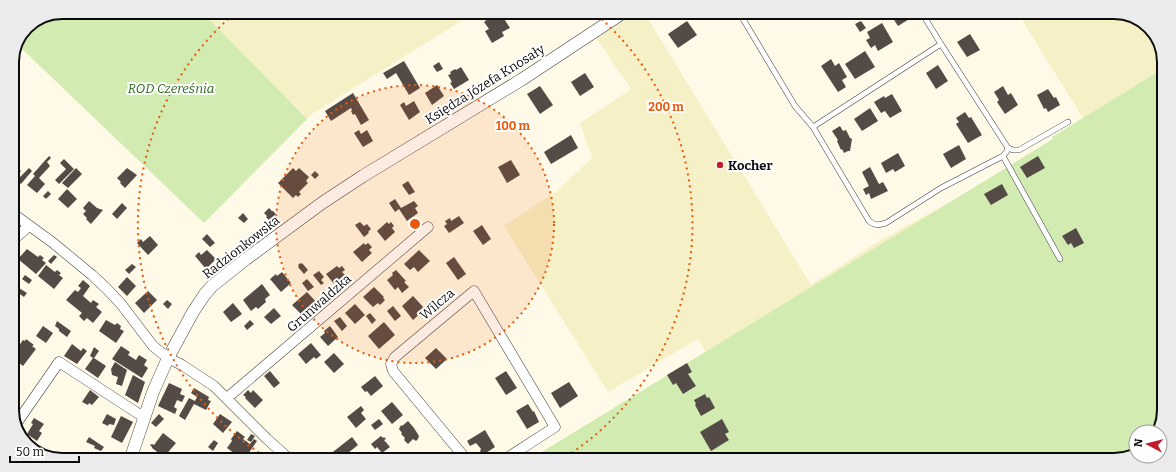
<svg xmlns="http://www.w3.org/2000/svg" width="1176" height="472" viewBox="0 0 1176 472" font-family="Bitter,serif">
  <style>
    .farmland { fill: #f6f0c7 }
    .green { fill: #d1ebb1 }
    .building { fill: #544b47 }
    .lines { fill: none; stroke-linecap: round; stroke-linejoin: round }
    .service-casing { stroke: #3e3e3e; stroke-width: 6 }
    .minor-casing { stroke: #3e3e3e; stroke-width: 11 }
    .tertiary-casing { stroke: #3e3e3e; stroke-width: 13 }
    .service { stroke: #fff; stroke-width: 5 }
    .minor { stroke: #fff; stroke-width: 10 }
    .tertiary { stroke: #fff; stroke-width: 12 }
    .ring { fill: none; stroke: #e8590c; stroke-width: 2; stroke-dasharray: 2 4 }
    .poi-dot { fill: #c11d2a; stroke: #fff; stroke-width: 1.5 }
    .labels { text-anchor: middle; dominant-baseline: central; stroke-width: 4; stroke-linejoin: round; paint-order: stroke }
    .street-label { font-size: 13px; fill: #0b0b0b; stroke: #fff }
    .park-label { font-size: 13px; font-style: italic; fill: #2b6419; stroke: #fff }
    .poi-label { font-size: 13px; font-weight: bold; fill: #0b0b0b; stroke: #fff; text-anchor: start }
    .rim { fill: none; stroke: #0b0b0b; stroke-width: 2 }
    .centre { fill: #e8590c; stroke: #fff; stroke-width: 2 }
    .ring-label { font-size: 12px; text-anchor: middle; font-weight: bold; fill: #e8590c; stroke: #fff; stroke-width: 4; stroke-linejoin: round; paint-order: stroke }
  </style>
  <rect width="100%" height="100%" fill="#fffae8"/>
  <!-- farmland -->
  <g class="farmland">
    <polygon points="202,12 474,13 312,114 307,119"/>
    <polygon points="633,14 645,14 811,285 879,241 959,197 1160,429 1158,432 1136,432 1136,453 1114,460 756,435 698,339 608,392 504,226 557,191 592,158 580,123 631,89 596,38"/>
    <polygon points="1019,15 1133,16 1154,32 1164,59 1164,68 1083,118"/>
  </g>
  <!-- green -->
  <g class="green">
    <polygon points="62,12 202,12 307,119 204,223 18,45 27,27"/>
    <polygon points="1164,68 1160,429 1158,432 1136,432 1136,453 1114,460 532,458 1053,139 1052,137"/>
  </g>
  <!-- building -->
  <g class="building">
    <polygon points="494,14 501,14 510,28 502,32 504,36 492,43 485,31 489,29 484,22 488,19 487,18"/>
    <polygon points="891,15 909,15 911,18 898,26"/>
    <polygon points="687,21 697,35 678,48 668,34"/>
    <polygon points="861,21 866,28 860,32 855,24"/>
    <polygon points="882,23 893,42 878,51 875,45 871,48 866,40 870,38 867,32"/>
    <polygon points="970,34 980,50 967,57 957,42"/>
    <polygon points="865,51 875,67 855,79 845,64"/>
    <polygon points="831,59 835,66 839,63 847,77 842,80 846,87 838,92 821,66"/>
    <polygon points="404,61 420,88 409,95 396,73 387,79 383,73"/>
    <polygon points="439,62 443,69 437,72 433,66"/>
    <polygon points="938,65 948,81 936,89 926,73"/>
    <polygon points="461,67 469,80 454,89 450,83 452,82 448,75 451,74 450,72 455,69 456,70"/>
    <polygon points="585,73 594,87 580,96 571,82"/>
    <polygon points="437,85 444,96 432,105 425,93"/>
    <polygon points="540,86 553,105 540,114 527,94"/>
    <polygon points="1003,86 1008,95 1011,93 1018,105 1005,114 997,102 999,100 994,92"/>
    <polygon points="1048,89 1054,98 1056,97 1060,105 1048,112 1046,108 1044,109 1037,95"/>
    <polygon points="353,93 369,120 361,125 355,114 353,115 351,111 352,110 351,108 331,121 325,111"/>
    <polygon points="892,94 902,111 890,118 885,111 881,113 874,102 884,96 885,98"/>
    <polygon points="414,101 420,112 409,120 400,105 404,102 406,106"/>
    <polygon points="870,108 878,121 862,131 854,119"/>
    <polygon points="965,112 969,118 971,117 982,135 968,143 956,124 959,122 956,118"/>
    <polygon points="840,126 843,131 846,130 850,138 852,139 850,151 848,151 844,153 842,149 841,150 837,141 838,140 832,131"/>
    <polygon points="359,130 361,134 367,130 373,141 363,147 354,133"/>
    <polygon points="571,135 578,148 551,164 544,152"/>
    <polygon points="959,145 966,159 951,168 943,154"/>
    <polygon points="898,153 905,166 895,172 893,169 886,173 881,163"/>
    <polygon points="49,156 51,158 47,162 50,166 39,178 45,184 37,193 27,185 35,176 33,174"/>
    <polygon points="1038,156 1045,168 1027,178 1020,167"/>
    <polygon points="64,159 74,169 59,184 55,180 66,169 60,163"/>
    <polygon points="14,160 17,163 15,165 21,171 12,180 12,162"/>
    <polygon points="511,160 520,175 507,183 498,167"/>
    <polygon points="870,167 879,184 883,182 888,191 871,199 869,193 866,195 863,189 869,186 862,172"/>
    <polygon points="29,168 32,171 21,184 17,180"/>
    <polygon points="76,168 82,174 68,188 62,183"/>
    <polygon points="127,168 137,175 125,188 120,183 121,182 117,178"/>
    <polygon points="293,168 296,171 299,168 309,177 306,181 308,183 299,192 301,194 298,197 296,195 293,198 278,183"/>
    <polygon points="315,171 319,175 315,179 311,175"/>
    <polygon points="408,181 415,192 409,195 402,185"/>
    <polygon points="1002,184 1008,195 991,205 984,194"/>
    <polygon points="67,189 77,199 68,208 58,199"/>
    <polygon points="48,191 51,194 46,199 43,196"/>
    <polygon points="395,199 401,208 414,201 418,206 415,208 418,213 407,221 399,209 395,212 389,203"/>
    <polygon points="89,201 97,208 103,210 91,224 86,219 87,218 83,214 86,211 83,208"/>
    <polygon points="122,203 127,208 117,219 112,214"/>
    <polygon points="269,208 272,211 273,211 276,214 269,220 266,217 267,216 264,213"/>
    <polygon points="243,213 248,219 244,223 238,218"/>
    <polygon points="459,216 464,223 449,233 444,226 447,224 445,221 450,218 451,221"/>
    <polygon points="360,222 364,226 367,224 371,229 368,232 369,233 364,237 355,225"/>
    <polygon points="387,222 389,224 391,222 394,226 392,228 395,232 385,241 377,231"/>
    <polygon points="482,225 491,239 483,245 473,231"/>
    <polygon points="1076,228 1084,243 1074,248 1071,243 1068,245 1062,236"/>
    <polygon points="207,234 215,243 210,247 202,239"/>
    <polygon points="150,236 158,245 148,255 137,243 141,239 143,242"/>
    <polygon points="364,243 365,245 368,243 372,247 369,250 372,253 362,262 353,252"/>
    <polygon points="27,249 38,257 40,255 44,258 42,260 46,263 36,274 18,259"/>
    <polygon points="207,250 216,259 206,269 195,256 199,252 201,255"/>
    <polygon points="419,250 430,261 418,272 414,267 410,270 404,264"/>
    <polygon points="54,255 57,257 51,264 48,261"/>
    <polygon points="454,257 466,274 458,280 446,263"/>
    <polygon points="300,263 301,264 302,263 308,270 304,274 298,267 299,266 298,265"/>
    <polygon points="132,264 136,267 129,274 125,270"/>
    <polygon points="46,265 55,272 57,270 61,273 59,275 63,278 54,289 38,276"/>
    <polygon points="337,266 339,268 342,266 345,270 342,272 346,276 335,285 326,274"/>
    <polygon points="396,270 406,281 404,282 409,287 402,293 398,287 395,290 387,280 393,275 392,273"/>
    <polygon points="319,271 324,277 321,280 324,283 321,285 313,275"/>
    <polygon points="282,272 291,283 281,292 270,279 276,274 277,276"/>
    <polygon points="25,275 32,280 29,284 22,279"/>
    <polygon points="127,277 136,286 127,296 118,287"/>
    <polygon points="307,279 314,287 308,291 302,283"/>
    <polygon points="83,280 90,286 83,296 91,303 93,300 99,304 96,307 102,312 93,323 87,318 84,321 79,316 82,313 66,300 75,290 78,292 81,288 78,286"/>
    <polygon points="262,284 270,295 265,299 266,302 258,309 256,307 251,311 243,300"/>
    <polygon points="374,287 384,297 383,298 385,300 380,305 378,303 373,307 363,297"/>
    <polygon points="19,288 27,293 24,297 17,292"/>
    <polygon points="148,291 157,300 144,313 135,303"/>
    <polygon points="307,292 318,304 312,309 310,306 301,314 292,305"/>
    <polygon points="413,296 425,309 413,320 402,306"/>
    <polygon points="167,300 172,304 168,309 163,304"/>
    <polygon points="233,303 242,314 231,322 223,312"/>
    <polygon points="355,304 365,315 355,324 345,313"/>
    <polygon points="393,306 401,316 395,321 387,311"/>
    <polygon points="274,308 281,316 271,324 264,317"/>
    <polygon points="370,313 376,320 372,324 366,316"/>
    <polygon points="340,317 347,326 342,331 334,321"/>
    <polygon points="106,320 115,325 117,323 121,326 120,329 124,331 116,343 99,331"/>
    <polygon points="250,320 254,324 247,330 244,326"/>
    <polygon points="57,321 71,331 67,337 59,331 59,329 55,326"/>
    <polygon points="384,322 395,335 379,349 368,336"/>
    <polygon points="43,326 53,333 46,343 36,336"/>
    <polygon points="330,326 338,337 328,346 320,337 325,333 324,331"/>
    <polygon points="26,339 34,345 32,346 36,349 23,366 13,358 18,351 16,350 23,340 25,341"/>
    <polygon points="311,343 321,355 316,359 314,357 306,364 298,354"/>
    <polygon points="72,344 81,351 83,348 87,351 77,364 64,356"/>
    <polygon points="121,346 130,352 128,355 136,360 139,355 147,360 144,365 148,368 142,378 112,359"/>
    <polygon points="94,347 99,351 94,358 106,366 98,378 85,369 93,358 90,356"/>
    <polygon points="436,348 447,359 436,369 425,358"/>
    <polygon points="334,353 344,364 334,373 324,362"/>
    <polygon points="115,362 127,370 122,386 116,384 118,377 112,375 111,369"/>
    <polygon points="687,363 692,372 688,374 696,386 683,394 676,383 673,385 667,375"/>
    <polygon points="270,371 280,383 274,388 264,376"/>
    <polygon points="506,371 517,388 506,395 495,378"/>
    <polygon points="133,375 145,382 138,403 125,395"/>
    <polygon points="375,376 383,386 371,396 367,391 365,392 361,387"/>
    <polygon points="569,382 578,396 560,408 551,393"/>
    <polygon points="169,383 182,389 180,394 185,396 182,402 177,400 174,407 177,409 175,414 158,406"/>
    <polygon points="194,388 209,397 208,400 211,401 206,410 194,404 185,420 179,416 189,398 195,401 197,397 191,393"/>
    <polygon points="90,390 99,397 92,405 89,403 88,405 82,402"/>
    <polygon points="248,390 251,393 253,390 263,400 255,408 245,398 246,397 243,395"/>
    <polygon points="705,394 707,398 709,397 715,408 701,416 695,405 696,404 694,400"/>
    <polygon points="392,402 403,415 392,424 381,411"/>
    <polygon points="528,404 533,412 534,411 539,422 527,429 516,411"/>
    <polygon points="361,406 364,410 361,413 366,419 356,428 347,417"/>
    <polygon points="107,414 116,419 114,425 109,424 108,426 102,423"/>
    <polygon points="159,414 164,419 156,427 151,423"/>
    <polygon points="220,414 232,422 223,433 213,424"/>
    <polygon points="121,416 133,422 122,443 111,437"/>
    <polygon points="34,418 44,424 39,431 42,433 37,441 27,434 33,424 31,423"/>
    <polygon points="379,419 383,424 375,430 371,425"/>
    <polygon points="722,419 729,432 725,434 729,440 711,451 700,432"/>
    <polygon points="408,421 414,428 419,436 418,439 416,441 413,439 408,444 404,440 405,438 401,434 402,433 399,429 401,425 402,426"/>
    <polygon points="485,430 495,447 483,455 480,451 481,449 476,443 470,446 467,441"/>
    <polygon points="237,431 245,437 243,439 250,444 254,439 257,441 246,457 233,457 235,454 227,448 232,441 231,439"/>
    <polygon points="163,433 176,443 164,457 152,448 152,447 150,445 152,444 154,445"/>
    <polygon points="251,434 255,436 251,442 247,440"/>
    <polygon points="381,436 383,438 384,437 386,439 384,440 390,447 382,453 377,447 375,449 371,444"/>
    <polygon points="89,437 104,447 101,451 94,448 95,446 86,442"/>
    <polygon points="352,437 358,445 343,457 331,457 329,455"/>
    <polygon points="214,440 218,443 213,451 208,447"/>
    <polygon points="256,452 261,455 262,453 266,455 265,457 253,457"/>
  </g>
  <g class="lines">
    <!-- service casing -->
    <g class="service-casing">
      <g id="service">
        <polyline points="740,14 795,106 813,127"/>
        <polyline points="923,15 941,44 1008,148"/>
        <path d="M 941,44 L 813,127 L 869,221 C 875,226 879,225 886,223 L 941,188 L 1003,156 L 1007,151 L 1008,148 L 1013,150 L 1019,150 L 1068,122"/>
        <polyline points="1003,156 1060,259"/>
      </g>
    </g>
    <!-- minor casing -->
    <g class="minor-casing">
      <g id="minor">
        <polyline points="12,213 52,242 92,275 107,289 121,304 153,346 168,358 182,365 214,386 267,439 287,457"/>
        <polyline points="12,241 29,226"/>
        <polyline points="227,398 428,227"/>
        <polyline points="16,424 59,362 145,418"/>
        <polyline points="465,458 393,371 391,364 395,357 474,291 555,427 507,458"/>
      </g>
    </g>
    <!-- tertiary casing -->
    <g class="tertiary-casing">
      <polyline id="tertiary" points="131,457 153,392 168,358 193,312 205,294 212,286 246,259 322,203 363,176 521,80 621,14"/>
    </g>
    <!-- service -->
    <use href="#service" class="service"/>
    <!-- minor -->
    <use href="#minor" class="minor"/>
    <!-- tertiary -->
    <use href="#tertiary" class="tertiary"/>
  </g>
  <!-- distance rings -->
  <circle cx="415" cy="224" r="139" fill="#e8590c" fill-opacity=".12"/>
  <g class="ring">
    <circle cx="415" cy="224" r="139"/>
    <path d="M264 456A277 277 0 0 1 235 13M597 15A277 277 0 0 1 564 458"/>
  </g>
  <!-- markers -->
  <circle class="poi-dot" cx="720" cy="165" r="4"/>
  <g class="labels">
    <!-- street labels -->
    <g class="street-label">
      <text transform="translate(485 84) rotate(-32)">Księdza Józefa Knosały</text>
      <text transform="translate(241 247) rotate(-38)">Radzionkowska</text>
      <text transform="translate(319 303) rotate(-41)">Grunwaldzka</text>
      <text transform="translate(437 304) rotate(-40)">Wilcza</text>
    </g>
    <!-- park labels -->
    <g class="park-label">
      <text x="171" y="88">ROD Czereśnia</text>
    </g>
    <!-- poi labels -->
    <g class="poi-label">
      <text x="728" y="165">Kocher</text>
    </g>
  </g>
  <!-- crop -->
  <path d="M0 0H1176V472H0ZM62 19H1114A43 43 0 0 1 1157 62V410A43 43 0 0 1 1114 453H62A43 43 0 0 1 19 410V62A43 43 0 0 1 62 19Z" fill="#ebebeb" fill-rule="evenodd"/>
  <path class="rim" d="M62 19H1114A43 43 0 0 1 1157 62V410A43 43 0 0 1 1114 453H62A43 43 0 0 1 19 410V62A43 43 0 0 1 62 19Z"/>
  <circle cx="415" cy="224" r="6" class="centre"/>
  <g class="ring-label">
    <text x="666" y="111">200 m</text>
    <text x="513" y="130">100 m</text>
  </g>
  <!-- north arrow -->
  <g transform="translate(1148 444) rotate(277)"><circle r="19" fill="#ffffff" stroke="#9d9d9d"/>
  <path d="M0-3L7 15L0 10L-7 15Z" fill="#c11d2a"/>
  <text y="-6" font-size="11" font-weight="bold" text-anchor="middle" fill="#0b0b0b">N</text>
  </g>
  <!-- scale -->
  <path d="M10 456v6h69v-6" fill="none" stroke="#0b0b0b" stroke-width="2"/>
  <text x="16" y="456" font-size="12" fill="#0b0b0b" stroke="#ffffff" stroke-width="3" paint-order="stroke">50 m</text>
</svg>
